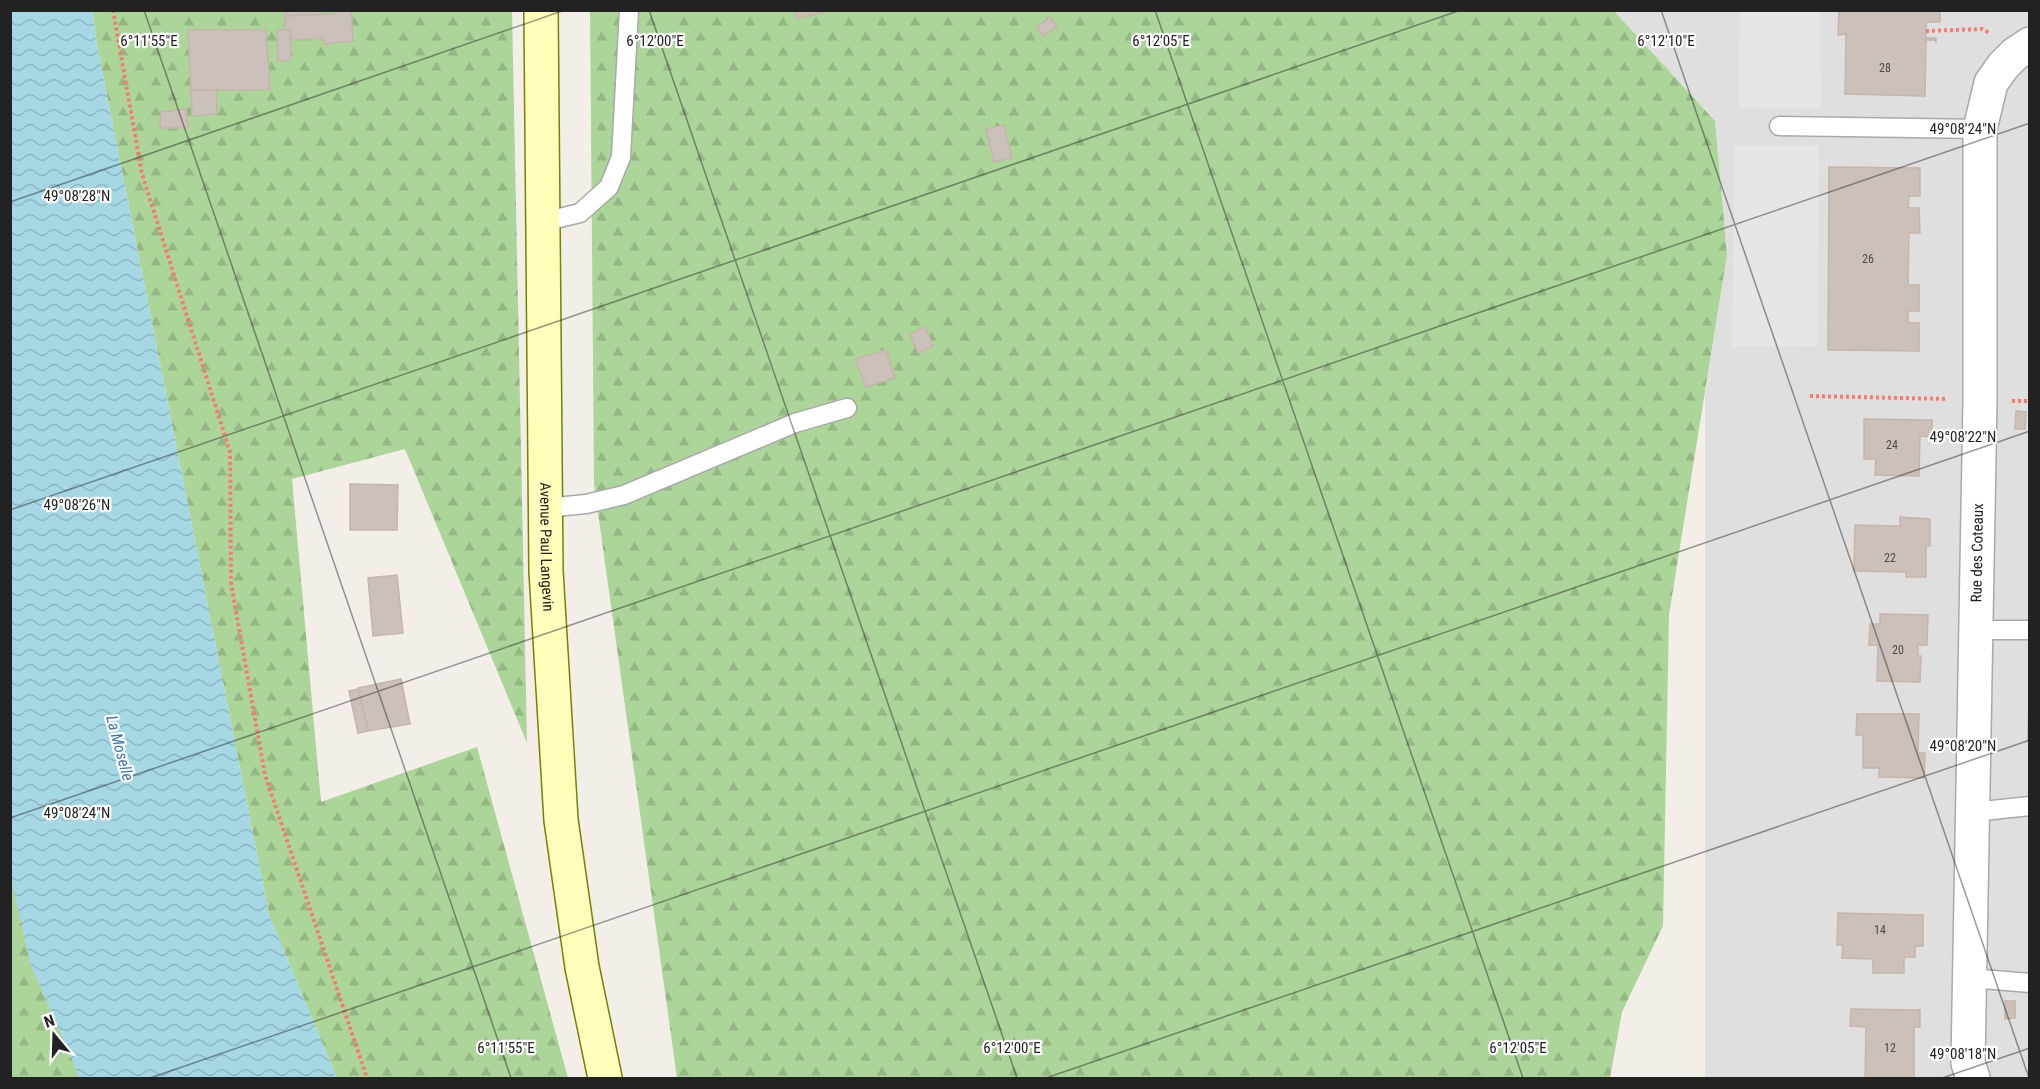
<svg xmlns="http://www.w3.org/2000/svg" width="2040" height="1089" viewBox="0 0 2040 1089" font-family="'Roboto Condensed',sans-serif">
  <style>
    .residential { fill: #e0dfdf }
    .forest { fill: url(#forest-firs) }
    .parking { fill: #e6e6e6 }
    .water { fill: url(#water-waves) }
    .building { fill: #cbc1ba; stroke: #c6b5a9; stroke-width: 1.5 }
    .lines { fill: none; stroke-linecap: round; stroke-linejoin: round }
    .lane-casing { stroke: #a9a9a9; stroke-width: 21 }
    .street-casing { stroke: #a9a9a9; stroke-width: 36 }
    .secondary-casing { stroke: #768200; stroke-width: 36 }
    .path { stroke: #ff786d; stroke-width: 4; stroke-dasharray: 3 3; stroke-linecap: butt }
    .lane { stroke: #fff; stroke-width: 18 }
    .street { stroke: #fff; stroke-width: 33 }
    .secondary { stroke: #fdffba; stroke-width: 33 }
    .ticks { fill: none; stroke: #222; stroke-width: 1.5; stroke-opacity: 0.45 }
    .labels { text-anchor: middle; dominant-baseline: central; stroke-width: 4.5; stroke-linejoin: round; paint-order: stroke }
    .number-label { font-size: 12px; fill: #4c4a48 }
    .street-label { font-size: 15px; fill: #222; stroke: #fff }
    .water-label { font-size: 16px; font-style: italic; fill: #3f77ab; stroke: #fff }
    .ticks-label { font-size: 15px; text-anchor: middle; fill: #222; stroke: #fff; stroke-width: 4.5; stroke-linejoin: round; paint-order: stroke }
  </style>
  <defs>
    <pattern id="forest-firs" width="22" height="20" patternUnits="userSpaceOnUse" patternTransform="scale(1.5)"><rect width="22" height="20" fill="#acd599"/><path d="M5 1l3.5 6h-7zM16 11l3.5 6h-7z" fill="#94b784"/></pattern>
    <pattern id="water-waves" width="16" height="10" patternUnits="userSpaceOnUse" patternTransform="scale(1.5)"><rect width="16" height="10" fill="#a5d7e4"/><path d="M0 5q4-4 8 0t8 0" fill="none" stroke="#8eb8c3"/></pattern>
  </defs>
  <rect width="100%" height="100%" fill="#f3efe8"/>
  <!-- residential -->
  <polygon class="residential" points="1614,11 2029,11 2029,1078 1705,1078 1705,395 1727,255 1715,121"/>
  <!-- forest -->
  <g class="forest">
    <polygon points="93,11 512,11 527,743 405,449 292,479 321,802 477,747 568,1078 337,1078 269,915 96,40"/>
    <polygon points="590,11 1614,11 1715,121 1727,255 1669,615 1663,926 1622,1012 1610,1078 677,1078 594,484"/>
    <polygon points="10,874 79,1078 11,1078"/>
  </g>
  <!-- parking -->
  <g class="parking">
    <polygon points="1740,11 1820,11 1821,108 1738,107"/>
    <polygon points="1735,145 1819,145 1817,347 1732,346"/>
  </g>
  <!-- water -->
  <polygon class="water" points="10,11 93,11 96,40 269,915 337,1078 79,1078 67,1047 31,966 10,874"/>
  <!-- building -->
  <g class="building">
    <polygon points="285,10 321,10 321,15 285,16"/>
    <polygon points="334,10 351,10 353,41 323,44 323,38 291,40 290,30 285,30 285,16 334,14"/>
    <polygon points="795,10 825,10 825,12 796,18"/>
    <polygon points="1839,10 1940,10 1940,22 1926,22 1926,38 1936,38 1936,43 1935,40 1926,40 1925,96 1845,94 1846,34 1838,35"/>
    <polygon points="1050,17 1057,27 1043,36 1037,27"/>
    <polygon points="188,30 266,30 270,90 191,90"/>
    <polygon points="277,30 290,30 291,56 289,61 278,60"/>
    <polygon points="191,90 216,90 217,114 192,116"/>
    <polygon points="186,109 188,128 160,128 161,112"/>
    <polygon points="1004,125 1012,158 994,162 986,129"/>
    <polygon points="1829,167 1920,168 1920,196 1909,196 1908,208 1919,208 1920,233 1909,233 1908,285 1919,285 1919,311 1908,311 1908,323 1919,323 1919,351 1828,350"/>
    <polygon points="925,327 933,346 918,353 910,334"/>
    <polygon points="886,350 895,378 866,387 855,359"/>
    <polygon points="2016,411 2026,412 2025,429 2015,429"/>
    <polygon points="1864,419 1932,420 1932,437 1920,436 1919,476 1875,475 1876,459 1864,459"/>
    <polygon points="350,484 398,485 397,530 350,530"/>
    <polygon points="1900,517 1930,519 1930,546 1926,546 1926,577 1906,577 1906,572 1854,571 1855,525 1900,526"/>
    <polygon points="397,575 403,633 373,636 368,578"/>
    <polygon points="1880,614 1928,615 1927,645 1918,645 1918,656 1921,656 1920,682 1877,681 1878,645 1869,645 1870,624 1880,624"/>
    <polygon points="401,679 410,724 368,731 358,688"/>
    <polygon points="358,689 368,731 358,733 349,691"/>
    <polygon points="2029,692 2030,692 2030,740 2028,740"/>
    <polygon points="1857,714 1919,714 1918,753 1925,753 1924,778 1879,777 1879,768 1863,768 1863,735 1856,735"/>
    <polygon points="1838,913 1923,915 1923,946 1915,946 1915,957 1904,957 1904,973 1873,973 1873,959 1842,958 1843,945 1837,945"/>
    <polygon points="2005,1001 2015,1001 2015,1018 2005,1019"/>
    <polygon points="1851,1009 1920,1010 1920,1027 1914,1027 1914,1078 1865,1078 1866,1027 1850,1026"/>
  </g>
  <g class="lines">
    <!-- lane casing -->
    <g class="lane-casing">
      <g id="lane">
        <polyline points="1779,126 1980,129"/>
        <polyline points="543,222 580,213 609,187 621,157 629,10"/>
        <polyline points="546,508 586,504 624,495 795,423 847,408"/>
        <polyline points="1976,630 2030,630"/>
        <polyline points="1973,812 2030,806"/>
        <polyline points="1970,978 2030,983"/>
      </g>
    </g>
    <!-- street casing -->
    <g class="street-casing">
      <g id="street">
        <path id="s1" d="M 1973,1078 L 1968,1063 L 1980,400 L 1980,129 L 1991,83 L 2003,66 L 2015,54 L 2030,44"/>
      </g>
    </g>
    <!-- secondary casing -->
    <g class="secondary-casing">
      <g id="secondary">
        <path id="s2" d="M 541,10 L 546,571 L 561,820 L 582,967 L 605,1078"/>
      </g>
    </g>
    <!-- path -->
    <g class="path">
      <polyline points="113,10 142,174 230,452 231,583 265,775 367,1078"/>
      <polyline points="1926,31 1982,29 1990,33"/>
      <polyline points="1810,396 1948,399"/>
      <polyline points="2012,401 2030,401"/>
    </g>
    <!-- lane -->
    <use href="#lane" class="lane"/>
    <!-- street -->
    <use href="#street" class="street"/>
    <!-- secondary -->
    <use href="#secondary" class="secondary"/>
  </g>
  <!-- ticks -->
  <path class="ticks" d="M 144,10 L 511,1078M 649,10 L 1017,1078M 1155,10 L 1523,1078M 1661,10 L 2029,1078M 10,202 L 565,10M 10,510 L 1461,10M 10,818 L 2030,123M 150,1078 L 2030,431M 1046,1078 L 2030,740M 1942,1078 L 2030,1048"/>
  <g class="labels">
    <!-- number labels -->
    <g class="number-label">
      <text x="1885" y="68">28</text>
      <text x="1868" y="259">26</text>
      <text x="1892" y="445">24</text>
      <text x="1890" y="558">22</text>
      <text x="1898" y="650">20</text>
      <text x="1880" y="930">14</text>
      <text x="1890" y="1048">12</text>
    </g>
    <!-- street labels -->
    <g class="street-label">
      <text stroke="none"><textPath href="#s2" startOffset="537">Avenue Paul Langevin</textPath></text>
      <text stroke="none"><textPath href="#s1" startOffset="526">Rue des Coteaux</textPath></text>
    </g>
    <!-- water labels -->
    <g class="water-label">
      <text transform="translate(120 748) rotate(75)">La Moselle</text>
    </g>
  </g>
  <g class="ticks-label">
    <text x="149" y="46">6°11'55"E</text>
    <text x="655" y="46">6°12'00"E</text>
    <text x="1161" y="46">6°12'05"E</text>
    <text x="1666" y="46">6°12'10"E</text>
    <text x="1963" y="134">49°08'24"N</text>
    <text x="77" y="201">49°08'28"N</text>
    <text x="1963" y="442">49°08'22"N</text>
    <text x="77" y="510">49°08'26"N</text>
    <text x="1963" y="751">49°08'20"N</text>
    <text x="77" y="818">49°08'24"N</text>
    <text x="506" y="1053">6°11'55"E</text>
    <text x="1012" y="1053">6°12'00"E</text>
    <text x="1518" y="1053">6°12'05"E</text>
    <text x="1963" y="1059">49°08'18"N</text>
  </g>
  <!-- border -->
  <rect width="2040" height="1089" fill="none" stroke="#222222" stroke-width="24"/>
  <!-- north arrow -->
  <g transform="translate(54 1035) rotate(341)" stroke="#ffffff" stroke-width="4.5" paint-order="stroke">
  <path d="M0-4.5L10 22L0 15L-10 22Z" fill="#222222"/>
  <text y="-9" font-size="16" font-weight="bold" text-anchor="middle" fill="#222222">N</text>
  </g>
</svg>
